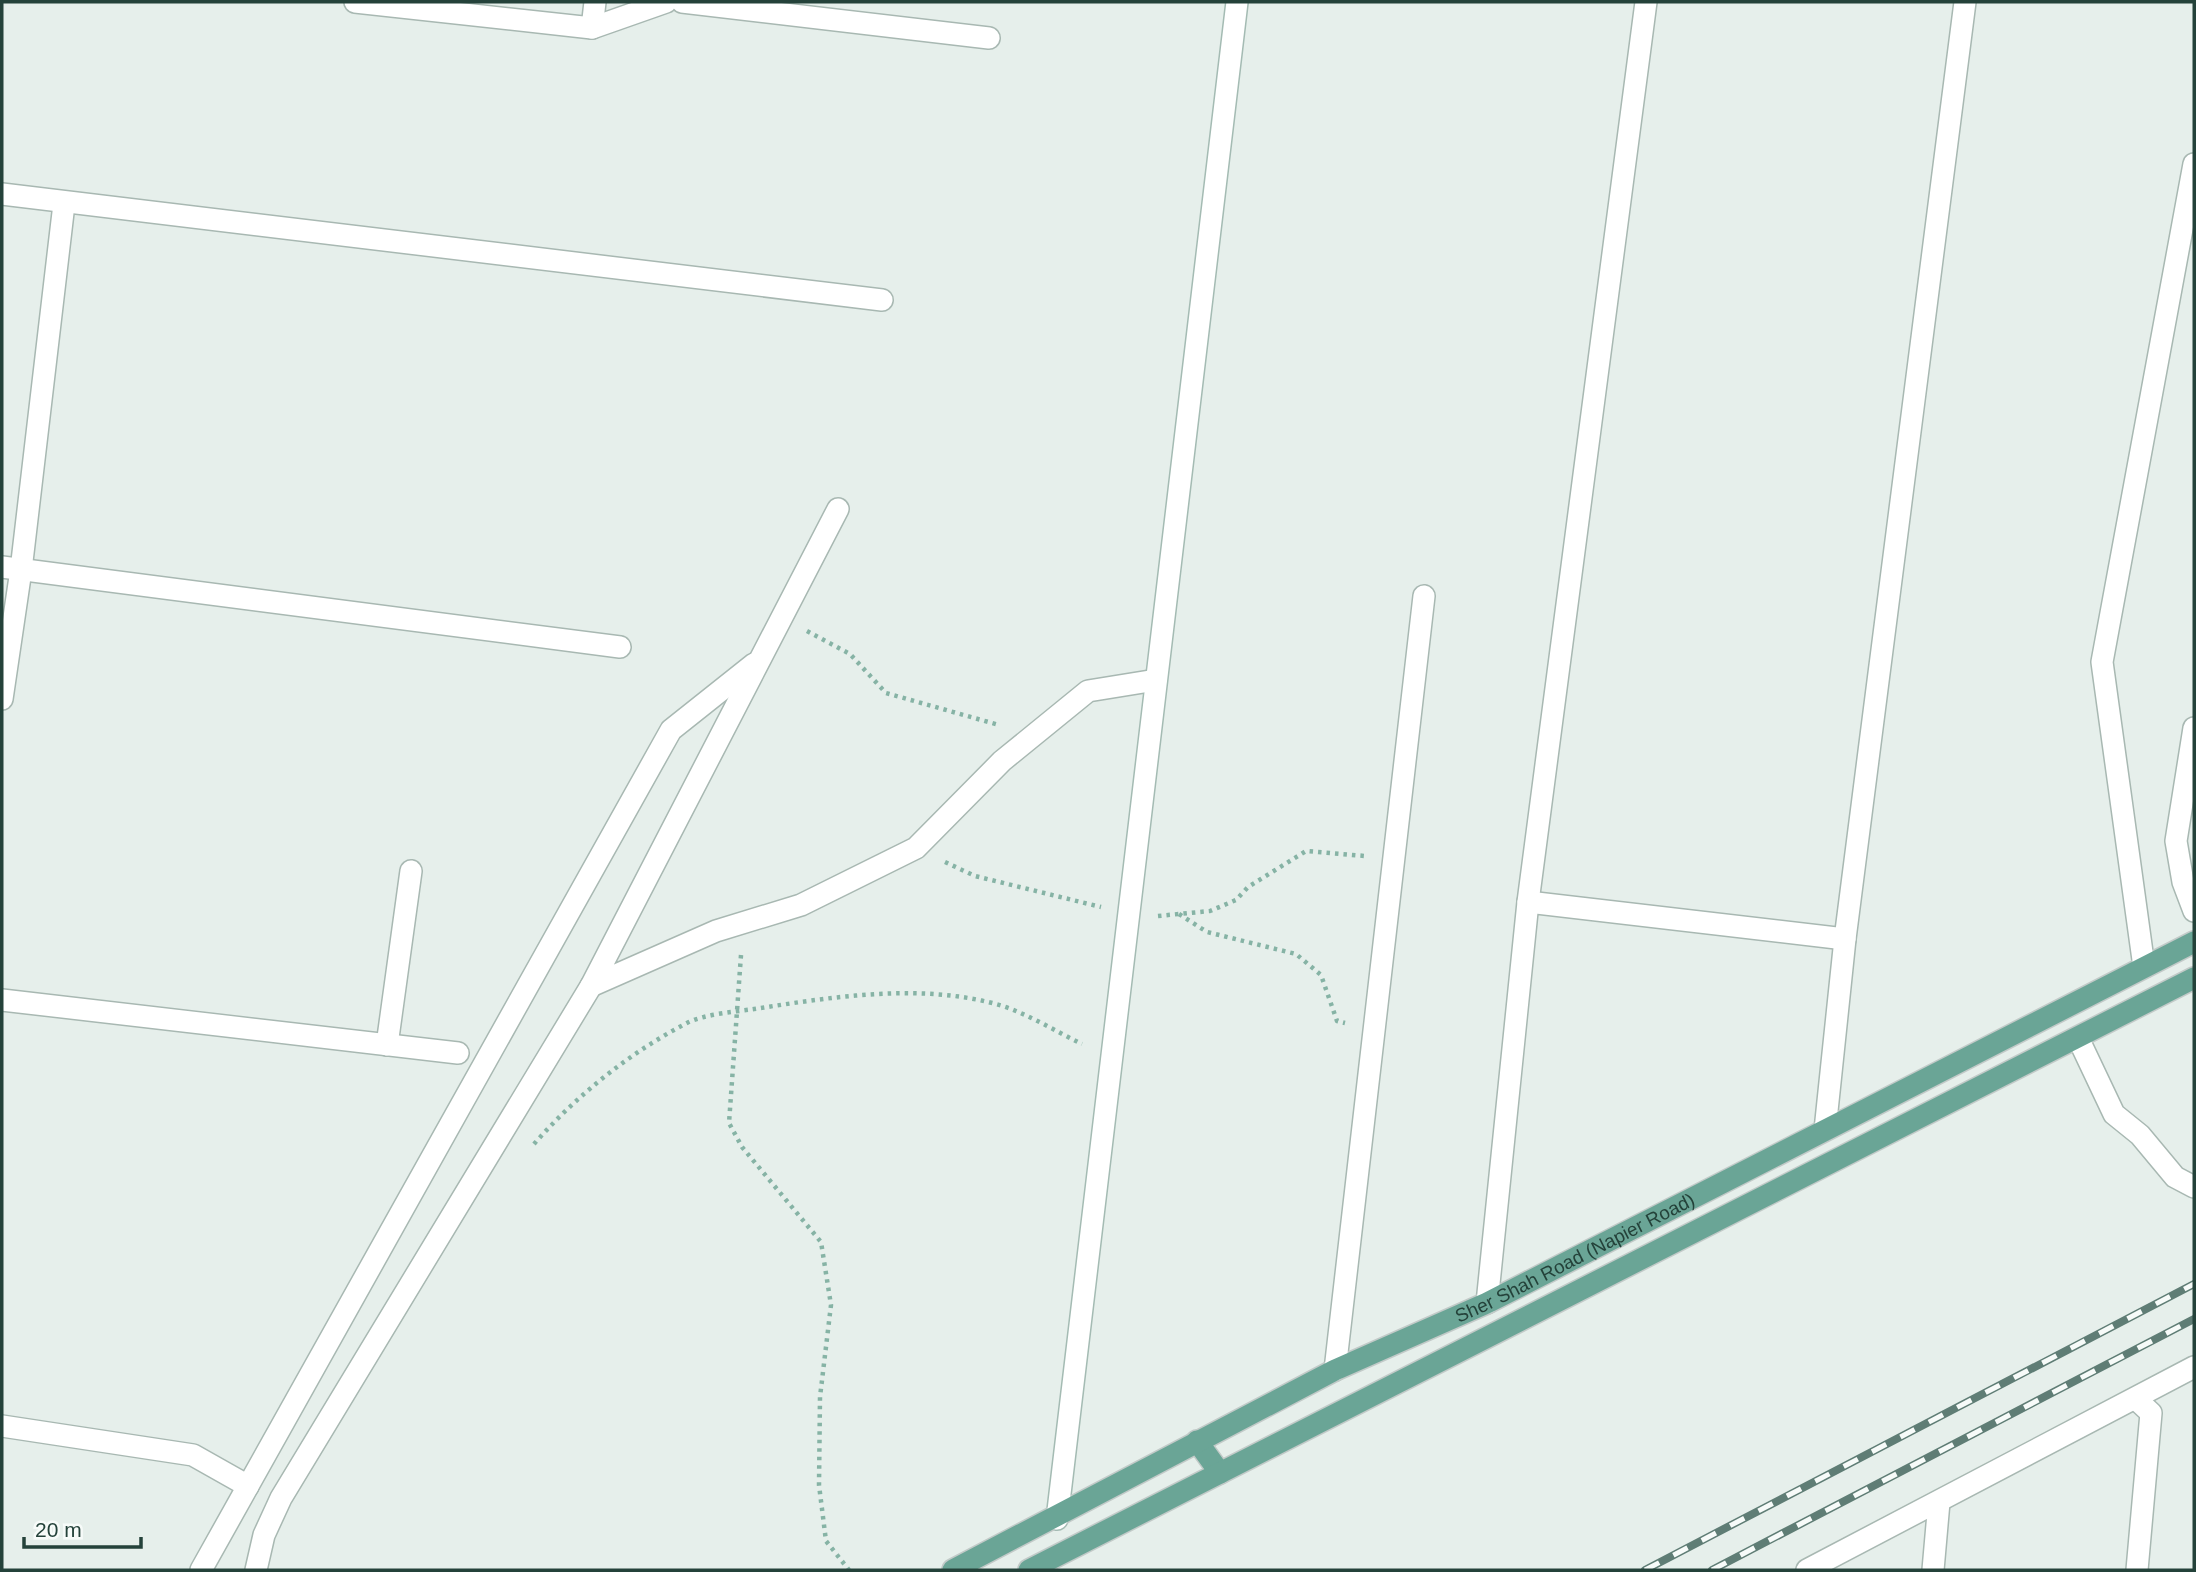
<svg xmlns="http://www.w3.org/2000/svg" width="2196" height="1572" viewBox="0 0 2196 1572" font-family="Helvetica,sans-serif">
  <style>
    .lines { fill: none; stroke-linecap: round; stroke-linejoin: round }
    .street-casing { stroke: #a8b8b2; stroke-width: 24 }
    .secondary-casing { stroke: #a4bbb3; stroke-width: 24 }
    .primary-casing { stroke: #c2cac8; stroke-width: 24 }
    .path { stroke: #86b3a5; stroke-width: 4.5; stroke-dasharray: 3.5 5; stroke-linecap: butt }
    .street { stroke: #fff; stroke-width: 21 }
    .secondary { stroke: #fff; stroke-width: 21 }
    .primary { stroke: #6aa596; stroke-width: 21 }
    .rail-casing { stroke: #5f7d75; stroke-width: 8 }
    .rail { stroke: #f7fbf9; stroke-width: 5; stroke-dasharray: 16; stroke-linecap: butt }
    .labels { text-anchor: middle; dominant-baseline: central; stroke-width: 5; stroke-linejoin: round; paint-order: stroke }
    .street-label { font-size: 19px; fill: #24423a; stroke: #f7fbf9 }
  </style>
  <rect width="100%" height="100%" fill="#e6efeb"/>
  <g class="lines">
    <!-- street casing -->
    <g class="street-casing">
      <g id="street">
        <polyline points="355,2 592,28 595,2"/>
        <polyline points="682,2 989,38"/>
        <polyline points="592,28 666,2"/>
        <polyline points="2,194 882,300"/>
        <polyline points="838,509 591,986 716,931 801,905 916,848 1002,761 1088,691 1156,680"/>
        <polyline points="2,567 620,647"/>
        <polyline points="2,699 21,570 64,204"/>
        <polyline points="2194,728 2176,841 2183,882 2194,911"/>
        <polyline points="1528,902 1845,939"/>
        <polyline points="2144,967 2102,662 2194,164"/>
        <polyline points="2,1000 458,1053"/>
        <polyline points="2078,1038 2114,1114 2140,1135 2175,1177 2194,1187"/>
        <polyline points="387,1045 411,871"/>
        <polyline points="1825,1130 1845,939 1965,2"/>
        <polyline points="1487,1303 1528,902 1646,2"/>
        <polyline points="1335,1370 1424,596"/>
        <polyline points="2136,1399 2151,1413 2137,1570"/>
        <polyline points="2,1426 193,1455 248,1486"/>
        <polyline points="201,1570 671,730 754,664"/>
        <polyline points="256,1570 264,1535 281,1498 591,986"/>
        <polyline points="1807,1570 2194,1367"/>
        <polyline points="1933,1570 1939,1502"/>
      </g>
    </g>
    <!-- secondary casing -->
    <g class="secondary-casing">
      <polyline id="secondary" points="1057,1519 1237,2"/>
    </g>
    <!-- primary casing -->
    <g class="primary-casing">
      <g id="primary">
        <polyline points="1197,1441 1220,1473"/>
        <path id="s1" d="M 953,1570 L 1335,1370 L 1487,1303 L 2194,942"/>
        <polyline points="1029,1570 2194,978"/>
      </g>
    </g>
    <!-- path -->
    <g class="path">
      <polyline points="807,631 850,654 886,693 999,725"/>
      <polyline points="945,862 975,876 1101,907"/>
      <polyline points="1179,914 1207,932 1296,954 1321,975 1337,1021 1345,1023"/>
      <polyline points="1158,916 1210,911 1236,900 1248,887 1306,851 1365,856"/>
      <polyline points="741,955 729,1123 742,1147 821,1242 831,1305 820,1397 819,1485 826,1541 849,1570"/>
      <path d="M 534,1144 C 576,1096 629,1053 687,1023 C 705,1014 733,1012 754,1009 C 832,997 918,983 996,1004 C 1025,1012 1055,1031 1082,1044"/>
    </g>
    <!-- street -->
    <use href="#street" class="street"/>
    <!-- secondary -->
    <use href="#secondary" class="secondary"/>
    <!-- primary -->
    <use href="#primary" class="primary"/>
    <!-- rail casing -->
    <g class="rail-casing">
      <g id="rail">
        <polyline points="1645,1570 2194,1284"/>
        <polyline points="1712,1570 2194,1319"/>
      </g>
    </g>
    <!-- rail -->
    <use href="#rail" class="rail"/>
  </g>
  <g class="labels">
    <!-- street labels -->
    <g class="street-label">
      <text stroke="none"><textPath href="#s1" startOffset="696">Sher Shah Road (Napier Road)</textPath></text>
    </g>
  </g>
  <!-- border -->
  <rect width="2196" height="1572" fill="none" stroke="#24423a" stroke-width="7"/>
  <!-- scale -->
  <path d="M24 1537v10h117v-10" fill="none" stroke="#24423a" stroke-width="3.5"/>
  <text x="35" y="1537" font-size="21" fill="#24423a" stroke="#f7fbf9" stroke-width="5" paint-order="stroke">20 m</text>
</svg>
